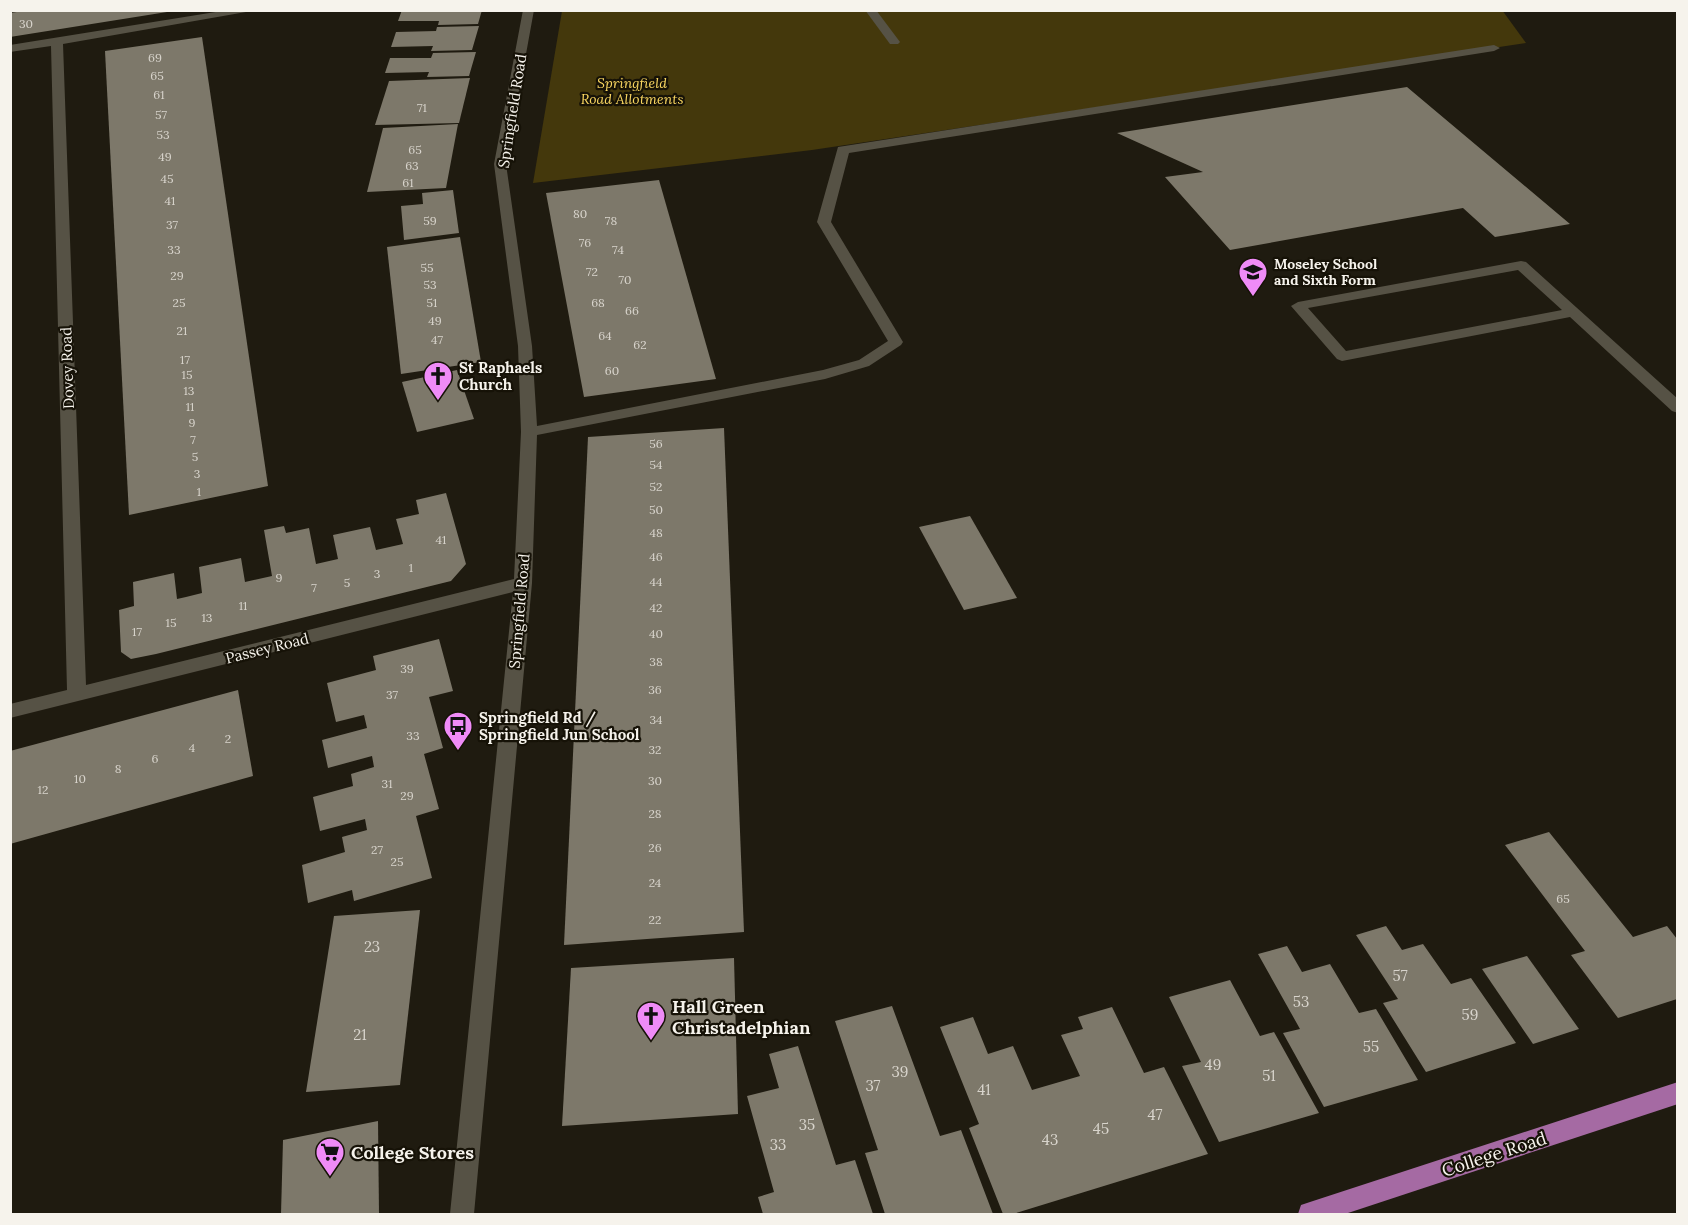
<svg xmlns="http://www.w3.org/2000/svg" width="1688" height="1225" viewBox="0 0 1688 1225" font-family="Lora,serif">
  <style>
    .green { fill: #44380c }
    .building { fill: #7d786a }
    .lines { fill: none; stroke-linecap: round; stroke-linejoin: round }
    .minor { fill: #565245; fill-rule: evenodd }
    .major { fill: #a56aa3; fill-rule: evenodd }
    .labels { text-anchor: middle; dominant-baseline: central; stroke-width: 4.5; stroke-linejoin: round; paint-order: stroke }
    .number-label { font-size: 12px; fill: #d8d4cc }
    .far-park-label { font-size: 14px; font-style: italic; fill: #fad761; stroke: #161207 }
    .far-poi-label { font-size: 14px; font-weight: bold; fill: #f6f3ec; stroke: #161207; text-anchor: start }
    .street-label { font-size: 15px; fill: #f6f3ec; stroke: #161207 }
    .poi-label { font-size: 15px; font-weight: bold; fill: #f6f3ec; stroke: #161207; text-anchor: start }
    .near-number-label { font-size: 15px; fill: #d8d4cc }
    .near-poi-label { font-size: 18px; font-weight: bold; fill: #f6f3ec; stroke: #161207; text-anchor: start }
    .near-street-label { font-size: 18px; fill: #f6f3ec; stroke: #161207 }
  </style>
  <rect width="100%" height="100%" fill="#1f1b10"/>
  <!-- green -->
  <polygon class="green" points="1502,10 1526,43 812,150 533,183 562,11"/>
  <!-- building -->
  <g class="building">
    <polygon points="30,10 167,10 167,12 10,37 10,13"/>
    <polygon points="402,10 482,10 478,24 438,25 439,21 398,21"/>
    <polygon points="479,26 472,50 431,51 433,46 391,47 396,32 436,31 437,27"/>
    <polygon points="202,37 268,486 129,515 105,51"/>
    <polygon points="476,52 469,76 427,77 429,72 385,73 390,58 431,58 433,53"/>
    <polygon points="470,78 459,123 375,125 389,81"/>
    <polygon points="1407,87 1570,224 1495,237 1463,208 1230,250 1165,177 1203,172 1117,133"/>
    <polygon points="458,124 446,188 367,192 383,128"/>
    <polygon points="659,180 716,379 584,397 546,193"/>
    <polygon points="453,190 459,233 404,240 401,206 423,204 422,193"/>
    <polygon points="460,237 481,362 401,374 387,247"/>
    <polygon points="457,370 474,419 417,432 402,382"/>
    <polygon points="724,428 744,932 564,945 588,437"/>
    <polygon points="446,493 466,564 451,581 156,654 131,659 121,652 119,610 134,606 133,582 174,573 177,599 186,597 202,593 199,567 241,558 245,582 272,576 264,530 284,526 286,533 309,528 316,564 338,559 333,535 370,527 376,550 403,544 396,519 419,514 416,500"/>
    <polygon points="970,516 1017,598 964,610 919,527"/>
    <polygon points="439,639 453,691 429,697 443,748 424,754 439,809 416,816 432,878 354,901 352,890 308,903 302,865 345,852 342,837 367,830 365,819 320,831 313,797 353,786 351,774 374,767 372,756 328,768 322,740 367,728 364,715 336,722 327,683 376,670 373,656"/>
    <polygon points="238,690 253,776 10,844 10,751"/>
    <polygon points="1549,832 1633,937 1667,926 1677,939 1677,999 1618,1018 1571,955 1585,951 1505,845"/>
    <polygon points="420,910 400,1085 306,1092 334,916"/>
    <polygon points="1386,926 1402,950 1423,944 1451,984 1471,978 1516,1043 1426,1072 1383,1003 1398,999 1356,935"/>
    <polygon points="1287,946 1302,972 1330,964 1359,1013 1376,1009 1418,1080 1324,1107 1283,1033 1300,1029 1258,954"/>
    <polygon points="1527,956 1579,1029 1533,1044 1482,969"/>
    <polygon points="734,958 738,1114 562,1126 571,968"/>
    <polygon points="1230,980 1260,1036 1274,1032 1319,1113 1219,1142 1182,1066 1201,1062 1169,997"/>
    <polygon points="892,1006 940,1136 961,1130 993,1214 885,1214 865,1153 878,1150 835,1021"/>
    <polygon points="1112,1007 1144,1073 1164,1067 1208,1154 1013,1214 1003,1214 969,1128 979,1124 940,1027 973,1017 988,1054 1013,1046 1032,1090 1080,1076 1061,1035 1083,1029 1078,1017"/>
    <polygon points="798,1046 836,1165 855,1160 873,1214 763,1214 758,1197 774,1192 747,1096 779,1088 769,1054"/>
    <polygon points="378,1121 379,1214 281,1214 283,1140"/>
  </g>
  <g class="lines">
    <!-- minor -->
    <g class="minor">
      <polygon points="228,10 257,10 63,44 86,685 514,579 521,432 518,346 494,164 523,10 534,10 506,164 532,346 537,426 823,370 859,360 888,341 817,222 838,147 1494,45 1500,48 1494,51 849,153 831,222 903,342 901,345 869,366 825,379 537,435 532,583 474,1214 450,1214 513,592 10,718 10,704 67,690 51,46 10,52 10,45"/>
      <polygon points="865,10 876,10 900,42 898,44 890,44"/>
      <path d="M 1521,261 L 1526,262 L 1678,399 L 1678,413 L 1672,411 L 1570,317 L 1342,361 L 1337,359 L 1291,306 L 1298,302 ZM 1518,270 L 1562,310 L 1346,351 L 1308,308 Z"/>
    </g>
    <!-- major -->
    <polygon class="major" points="1678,1082 1678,1104 1345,1214 1298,1214 1301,1205 1310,1202"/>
  </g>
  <!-- icons -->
  <defs>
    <g id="school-pin" transform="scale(1.5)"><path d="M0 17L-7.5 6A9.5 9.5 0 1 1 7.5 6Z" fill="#ef8bf7" stroke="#161207"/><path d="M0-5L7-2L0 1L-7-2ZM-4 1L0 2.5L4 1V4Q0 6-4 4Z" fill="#111"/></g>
    <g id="church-pin" transform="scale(1.5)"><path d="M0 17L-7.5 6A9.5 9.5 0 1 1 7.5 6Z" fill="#ef8bf7" stroke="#161207"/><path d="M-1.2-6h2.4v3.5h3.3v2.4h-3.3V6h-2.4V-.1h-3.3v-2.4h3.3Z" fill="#111"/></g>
    <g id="bus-pin" transform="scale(1.5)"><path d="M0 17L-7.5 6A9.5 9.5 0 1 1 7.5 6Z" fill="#ef8bf7" stroke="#161207"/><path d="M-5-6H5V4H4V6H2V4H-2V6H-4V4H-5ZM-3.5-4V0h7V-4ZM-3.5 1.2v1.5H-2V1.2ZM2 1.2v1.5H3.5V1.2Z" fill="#111"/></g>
    <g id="supermarket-pin" transform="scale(1.5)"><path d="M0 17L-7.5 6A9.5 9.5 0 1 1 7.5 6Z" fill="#ef8bf7" stroke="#161207"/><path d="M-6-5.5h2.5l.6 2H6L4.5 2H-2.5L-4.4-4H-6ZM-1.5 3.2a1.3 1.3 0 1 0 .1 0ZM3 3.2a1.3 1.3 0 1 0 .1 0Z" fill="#111"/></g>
  </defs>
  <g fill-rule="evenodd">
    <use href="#school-pin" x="1253" y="272"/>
    <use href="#church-pin" x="438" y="376"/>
    <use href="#bus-pin" x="458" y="726"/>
    <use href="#church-pin" x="651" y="1016"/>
    <use href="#supermarket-pin" x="330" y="1152"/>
  </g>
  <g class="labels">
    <!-- number labels -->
    <g class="number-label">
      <text x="26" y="23">30</text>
      <text x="155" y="57">69</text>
      <text x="157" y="75">65</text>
      <text x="159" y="94">61</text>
      <text x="422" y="107">71</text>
      <text x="161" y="114">57</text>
      <text x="163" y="134">53</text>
      <text x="415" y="149">65</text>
      <text x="165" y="156">49</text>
      <text x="412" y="165">63</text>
      <text x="167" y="178">45</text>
      <text x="408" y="182">61</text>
      <text x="170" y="200">41</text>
      <text x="580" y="213">80</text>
      <text x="430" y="220">59</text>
      <text x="611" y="220">78</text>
      <text x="172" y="224">37</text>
      <text x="585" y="242">76</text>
      <text x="174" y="249">33</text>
      <text x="618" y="249">74</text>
      <text x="427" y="267">55</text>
      <text x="592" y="271">72</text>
      <text x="177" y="275">29</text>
      <text x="625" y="279">70</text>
      <text x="430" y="284">53</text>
      <text x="179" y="302">25</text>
      <text x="432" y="302">51</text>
      <text x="598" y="302">68</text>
      <text x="632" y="310">66</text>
      <text x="435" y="320">49</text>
      <text x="182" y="330">21</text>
      <text x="605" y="335">64</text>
      <text x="437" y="339">47</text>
      <text x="640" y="344">62</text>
      <text x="185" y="359">17</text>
      <text x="612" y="370">60</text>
      <text x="187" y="374">15</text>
      <text x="189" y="390">13</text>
      <text x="190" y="406">11</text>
      <text x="192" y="422">9</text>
      <text x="193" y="439">7</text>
      <text x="656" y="443">56</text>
      <text x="195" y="456">5</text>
      <text x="656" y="464">54</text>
      <text x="197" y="473">3</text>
      <text x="656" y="486">52</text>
      <text x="199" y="491">1</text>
      <text x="656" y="509">50</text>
      <text x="656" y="532">48</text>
      <text x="441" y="539">41</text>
      <text x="656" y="556">46</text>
      <text x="411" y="567">1</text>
      <text x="377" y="573">3</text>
      <text x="279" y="577">9</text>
      <text x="656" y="581">44</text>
      <text x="347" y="582">5</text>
      <text x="314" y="587">7</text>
      <text x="243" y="605">11</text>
      <text x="656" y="607">42</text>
      <text x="207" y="617">13</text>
      <text x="171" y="622">15</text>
      <text x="137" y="631">17</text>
      <text x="656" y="633">40</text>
      <text x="656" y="661">38</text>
      <text x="407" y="668">39</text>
      <text x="655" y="689">36</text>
      <text x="392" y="694">37</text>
      <text x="656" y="719">34</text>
      <text x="413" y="735">33</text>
      <text x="228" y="738">2</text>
      <text x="192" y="747">4</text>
      <text x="655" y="749">32</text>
      <text x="155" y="758">6</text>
      <text x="118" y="768">8</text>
      <text x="80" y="778">10</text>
      <text x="655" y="780">30</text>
      <text x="387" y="783">31</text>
      <text x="43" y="789">12</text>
      <text x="407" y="795">29</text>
      <text x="655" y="813">28</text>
      <text x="655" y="847">26</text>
      <text x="377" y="849">27</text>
      <text x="397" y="861">25</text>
      <text x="655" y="882">24</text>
      <text x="1563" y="898">65</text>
      <text x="655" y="919">22</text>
    </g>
    <!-- far-park labels -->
    <g class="far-park-label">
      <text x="632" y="83">Springfield<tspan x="632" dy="16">Road Allotments</tspan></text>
    </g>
    <!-- far-poi labels -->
    <g class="far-poi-label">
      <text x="1274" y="264">Moseley School<tspan x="1274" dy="16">and Sixth Form</tspan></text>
    </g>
    <!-- street labels -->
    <g class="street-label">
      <text transform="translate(512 111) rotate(-81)">Springfield Road</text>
      <text transform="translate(67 368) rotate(-92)">Dovey Road</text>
      <text transform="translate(519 611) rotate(-85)">Springfield Road</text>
      <text transform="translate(267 648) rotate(-14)">Passey Road</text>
    </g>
    <!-- poi labels -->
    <g class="poi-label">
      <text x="459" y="367">St Raphaels<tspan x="459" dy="17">Church</tspan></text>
      <text x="479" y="717">Springfield Rd /<tspan x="479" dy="17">Springfield Jun School</tspan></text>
    </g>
    <!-- near-number labels -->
    <g class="near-number-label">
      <text x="372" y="946">23</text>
      <text x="1400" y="975">57</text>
      <text x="1301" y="1001">53</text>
      <text x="1470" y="1014">59</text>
      <text x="360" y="1034">21</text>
      <text x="1371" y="1046">55</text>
      <text x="1213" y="1064">49</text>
      <text x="900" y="1071">39</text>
      <text x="1269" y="1075">51</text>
      <text x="873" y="1085">37</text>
      <text x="984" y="1089">41</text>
      <text x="1155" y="1114">47</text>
      <text x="807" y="1124">35</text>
      <text x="1101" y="1128">45</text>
      <text x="1050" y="1139">43</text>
      <text x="778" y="1144">33</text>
    </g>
    <!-- near-poi labels -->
    <g class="near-poi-label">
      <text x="672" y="1006">Hall Green<tspan x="672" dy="21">Christadelphian</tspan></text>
      <text x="351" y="1152">College Stores</text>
    </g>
    <!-- near-street labels -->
    <g class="near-street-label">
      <text transform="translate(1494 1154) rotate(-18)">College Road</text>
    </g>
  </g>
  <!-- border -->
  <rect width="1688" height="1225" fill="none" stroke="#f6f3ec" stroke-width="24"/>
</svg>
